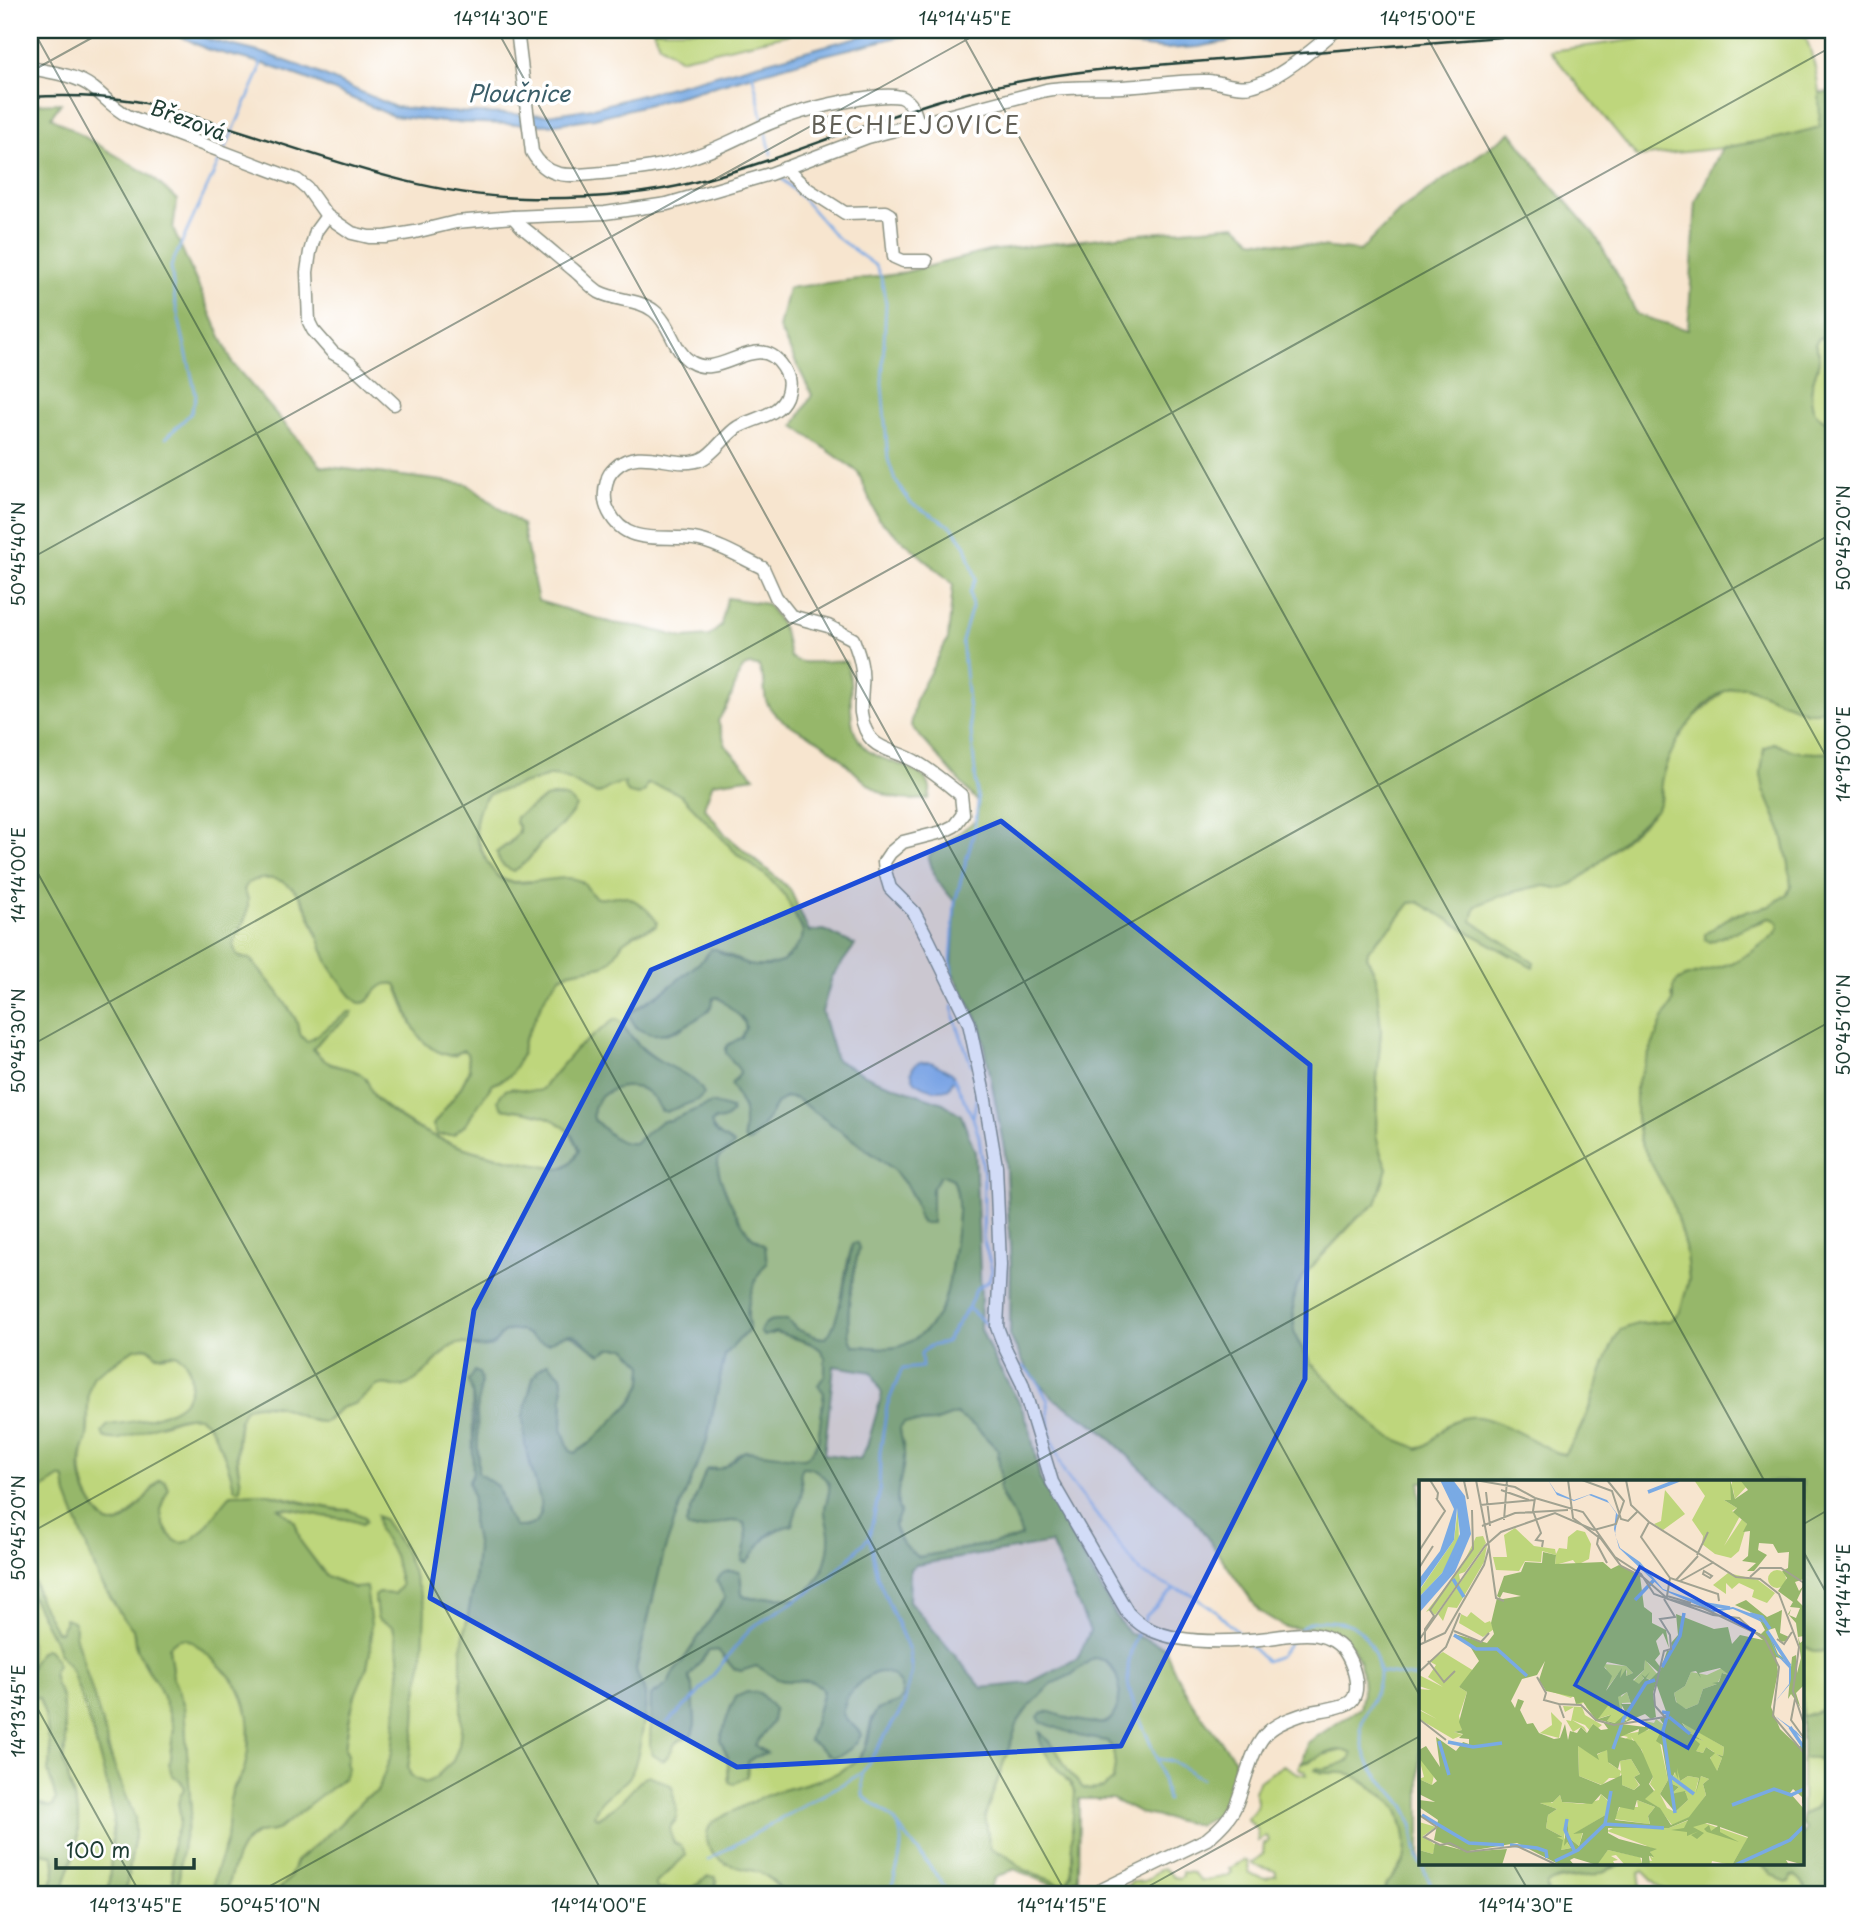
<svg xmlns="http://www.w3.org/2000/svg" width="1863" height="1925" viewBox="0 0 1863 1925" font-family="'Playpen Sans',sans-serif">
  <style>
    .green { fill: #bed67b; stroke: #6e8a58; stroke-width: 2; fill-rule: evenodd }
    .forest { fill: #96b76b; stroke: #5a7a50; stroke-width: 2; fill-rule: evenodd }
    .water { fill: #79aae4; stroke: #4c748c; stroke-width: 2 }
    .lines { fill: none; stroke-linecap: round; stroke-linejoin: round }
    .stream { stroke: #79aae4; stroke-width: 2.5 }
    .minor-casing { stroke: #8b9182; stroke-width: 15 }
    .minor { stroke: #fff; stroke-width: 12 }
    .rail { stroke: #1f3d34; stroke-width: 2.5 }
    .marked { fill: #1d4ed8; fill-opacity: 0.2; stroke: #1d4ed8; stroke-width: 5; stroke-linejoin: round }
    .ticks { fill: none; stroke: #1f3d34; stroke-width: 2; stroke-opacity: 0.45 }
    .labels { text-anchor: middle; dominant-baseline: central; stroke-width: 7; stroke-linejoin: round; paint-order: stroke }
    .street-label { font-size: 21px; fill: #1f3d34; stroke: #fff }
    .water-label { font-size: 23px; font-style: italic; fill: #3a5e69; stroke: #fff }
    .quarter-label { font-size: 24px; letter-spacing: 2px; fill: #626057; stroke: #fff }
    .inset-river { fill: none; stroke: #79aae4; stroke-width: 3.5 }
    .inset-road { fill: none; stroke: #a1a291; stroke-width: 2 }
    .view { fill: #1d4ed8; fill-opacity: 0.15; stroke: #1d4ed8; stroke-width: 3.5 }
    .inset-edge { fill: none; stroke: #1f3d34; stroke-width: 3.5 }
    .neatline { fill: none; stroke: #1f3d34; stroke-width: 2.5 }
    .ticks-label { font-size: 18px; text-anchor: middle; fill: #1f3d34 }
  </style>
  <rect width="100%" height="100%" fill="#fff"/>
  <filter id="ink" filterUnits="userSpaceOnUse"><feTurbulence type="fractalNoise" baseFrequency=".0143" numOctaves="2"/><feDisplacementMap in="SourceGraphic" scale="14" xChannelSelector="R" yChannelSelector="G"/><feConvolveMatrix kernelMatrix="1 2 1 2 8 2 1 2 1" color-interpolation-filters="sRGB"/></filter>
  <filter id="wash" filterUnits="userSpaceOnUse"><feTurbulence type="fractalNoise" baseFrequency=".00686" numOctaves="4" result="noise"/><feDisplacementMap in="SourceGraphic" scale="28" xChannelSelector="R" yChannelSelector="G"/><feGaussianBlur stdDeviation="1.57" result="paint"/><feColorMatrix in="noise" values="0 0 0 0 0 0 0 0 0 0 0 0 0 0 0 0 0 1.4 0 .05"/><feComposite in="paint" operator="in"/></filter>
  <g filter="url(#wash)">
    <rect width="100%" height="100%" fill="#f7e5cf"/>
    <!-- green -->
    <g class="green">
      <polygon points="653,30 796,30 786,35 679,59 659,44"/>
      <path d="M 1664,30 L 1700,30 L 1703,40 L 1721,37 L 1719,30 L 1730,30 L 1733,35 L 1792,31 L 1806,38 C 1818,69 1820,94 1821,127 L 1778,138 L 1722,148 L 1637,157 L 1550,51 L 1646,38 L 1647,33 Z"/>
      <path d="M 1819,338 L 1824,338 L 1833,347 L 1833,423 C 1810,419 1808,398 1814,378 C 1816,371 1820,363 1819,355 C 1819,351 1817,348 1815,344 Z"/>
      <path d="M 1737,686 L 1747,687 L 1807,712 L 1833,704 L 1833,752 C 1814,754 1791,753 1774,743 L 1764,748 L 1761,774 L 1764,790 L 1781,830 L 1789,864 L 1791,886 L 1787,894 L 1770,906 L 1732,915 L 1706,934 L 1705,939 L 1762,922 C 1769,917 1771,917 1778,922 L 1779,927 L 1775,934 L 1753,951 L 1732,963 L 1712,970 L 1672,994 L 1673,1002 L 1663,1019 L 1636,1086 L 1636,1117 L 1640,1140 L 1650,1161 L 1673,1204 L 1685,1247 L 1689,1279 L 1680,1312 L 1674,1318 L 1669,1321 L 1637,1324 L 1615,1339 L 1591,1404 L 1573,1444 L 1564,1454 L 1447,1425 L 1433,1441 L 1418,1449 C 1405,1442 1392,1439 1380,1432 L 1311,1363 L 1297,1340 L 1294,1331 L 1293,1304 L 1295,1289 L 1304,1275 L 1358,1218 L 1376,1204 L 1387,1168 L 1380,1151 L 1376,1135 L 1377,1079 L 1381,1030 L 1374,971 L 1367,957 L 1368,951 L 1376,941 L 1393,925 L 1410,903 L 1418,902 L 1511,956 L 1471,921 L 1475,907 C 1487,899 1530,886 1545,886 C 1550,886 1556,889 1561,888 C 1572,886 1582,877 1590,871 L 1651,816 L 1662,797 L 1661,779 L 1674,744 L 1688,723 L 1723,692 Z"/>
      <path d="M 558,775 L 573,781 L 593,793 L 598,794 C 604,790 611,785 618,784 C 635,779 667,786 682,796 L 738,855 L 768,877 L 785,896 L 803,930 L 802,939 L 793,952 L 782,962 L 768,966 L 755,966 L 748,965 L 716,949 L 711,949 C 692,976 659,994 631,1011 L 629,1014 L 636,1028 L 644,1031 L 666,1034 L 679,1030 L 709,1011 L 715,997 C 727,1000 743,1016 746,1028 L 742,1037 L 728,1045 L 740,1071 L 736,1093 L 744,1110 L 744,1137 L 751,1141 L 763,1126 L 777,1103 L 786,1097 L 797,1099 L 893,1169 L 907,1186 L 913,1198 L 922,1223 L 932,1223 L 932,1189 L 940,1176 L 946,1176 L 953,1179 C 962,1199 957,1227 954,1248 C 948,1284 949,1316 916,1338 C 910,1342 904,1346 897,1347 C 883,1350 867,1346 854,1346 C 841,1331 854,1268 859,1248 L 854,1243 C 841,1268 845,1319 827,1338 C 817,1338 798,1333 793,1325 L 764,1336 L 776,1332 L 809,1343 L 820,1349 L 825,1357 L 825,1375 L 819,1384 L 824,1393 L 818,1442 C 815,1448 811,1456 804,1458 L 766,1454 L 749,1451 L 739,1453 L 727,1466 L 720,1469 L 709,1468 L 706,1470 L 686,1524 L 692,1530 C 711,1530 725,1516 744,1523 C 750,1535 745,1547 742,1560 C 761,1545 767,1531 792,1525 C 794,1515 802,1492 802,1484 C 801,1475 798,1475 803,1467 C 815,1466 823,1475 829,1484 C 831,1495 825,1501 825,1511 C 825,1518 828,1525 829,1533 C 831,1557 819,1586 798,1599 C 789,1598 781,1597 772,1597 C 761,1598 753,1601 742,1595 L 741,1578 L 717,1581 L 725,1597 L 684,1659 L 672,1674 L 668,1684 L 662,1690 L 654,1692 C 647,1724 652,1723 673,1745 L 692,1734 L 695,1724 L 693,1688 L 689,1677 L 709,1651 L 718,1650 L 734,1669 L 741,1671 L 756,1666 C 765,1669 771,1678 781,1680 C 796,1684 814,1674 823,1692 L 809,1740 L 817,1744 L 827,1755 L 861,1735 C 856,1725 846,1722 842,1712 C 844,1707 845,1701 848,1696 C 852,1689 865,1677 873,1674 C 889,1667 903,1682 903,1697 L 897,1703 L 877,1710 L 872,1718 L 864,1751 L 855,1762 L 832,1776 L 773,1793 L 707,1843 L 712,1852 L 726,1864 L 757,1871 L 765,1875 L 786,1895 L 717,1895 L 715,1891 L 717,1881 L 709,1876 L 692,1889 L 658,1891 L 655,1884 L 686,1855 L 674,1843 L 669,1829 L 676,1820 L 614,1807 L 596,1818 L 594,1816 L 598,1805 L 610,1793 L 641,1736 L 644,1722 L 644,1690 L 637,1676 L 636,1669 L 664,1552 L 677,1514 L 706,1444 L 725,1355 L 749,1329 C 745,1308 751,1278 767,1263 C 764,1257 763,1248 759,1242 C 757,1239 753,1238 750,1235 C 740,1224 713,1173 718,1159 C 721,1151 730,1152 734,1144 C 726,1139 713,1133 711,1123 L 731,1109 L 712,1103 L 671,1120 L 666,1120 L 635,1143 C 617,1146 606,1130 594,1119 C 588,1094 622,1081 642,1089 C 652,1093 657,1102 661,1110 L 669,1067 C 645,1052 635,1043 619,1020 L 615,1019 L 576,1049 L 541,1090 C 525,1096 514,1080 500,1096 L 502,1108 C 533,1112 569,1116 579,1150 C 575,1159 569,1167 558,1169 C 501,1158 444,1149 396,1114 C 389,1109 381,1104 375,1097 C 370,1092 368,1084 366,1078 L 326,1062 L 313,1049 L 322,1038 L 352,1012 L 349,1012 L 307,1043 L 301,1036 L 295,1018 L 277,991 L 250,959 L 240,957 L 236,954 L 233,944 L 245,919 L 248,908 L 248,899 L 244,890 C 247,881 252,880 261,879 C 273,877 287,881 295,890 C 304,900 308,913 313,924 C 321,945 329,965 342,983 C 347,991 352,998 361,1003 L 372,997 L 375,990 L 382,985 L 386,983 L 396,984 L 410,1021 L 421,1039 L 431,1048 L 455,1056 L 463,1050 L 467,1053 L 470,1069 L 460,1089 L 433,1125 L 453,1135 L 465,1125 L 484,1095 L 492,1085 L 501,1081 L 522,1055 L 523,1043 L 547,993 L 560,977 L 570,972 L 603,966 L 611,960 L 623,942 L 635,934 L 655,927 L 613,897 L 607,899 L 597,898 C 584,892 544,883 529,881 C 522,881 515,883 508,881 C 490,877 483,853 478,839 C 472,825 478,804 489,794 L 549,776 ZM 554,796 L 563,824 L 543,841 L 528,860 L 497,852 C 518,837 517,836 523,812 L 545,798 ZM 732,1704 L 772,1722 L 755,1745 L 766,1752 L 754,1757 L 748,1762 L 747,1777 L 728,1779 L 728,1757 L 720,1739 Z"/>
      <path d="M 514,1329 C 527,1332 536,1339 549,1343 C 575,1323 579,1345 601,1354 L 611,1348 L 626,1348 L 643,1365 C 643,1372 643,1380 640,1386 C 632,1406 594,1442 575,1453 L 570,1451 L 562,1429 L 563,1391 L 561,1376 L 548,1363 C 545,1365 542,1366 539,1369 C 523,1386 525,1442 530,1464 C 533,1479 548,1509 536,1522 C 531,1527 522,1527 515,1527 L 507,1515 L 498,1487 L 478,1474 L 477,1411 L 481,1380 L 472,1389 L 473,1473 L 469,1482 L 473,1500 L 472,1521 L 477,1548 L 474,1584 L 461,1651 L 461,1729 L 459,1746 L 453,1761 L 435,1778 L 426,1783 L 415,1779 L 410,1774 L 408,1767 L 415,1725 L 416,1699 L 423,1657 L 417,1585 L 404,1549 L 383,1519 L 379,1530 L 394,1555 L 401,1586 L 394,1594 L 383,1593 L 375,1602 L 377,1607 L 393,1626 L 399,1655 L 399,1677 L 392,1753 L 388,1767 L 377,1792 L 365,1798 L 339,1825 L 296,1861 L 289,1879 L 274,1895 L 225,1895 C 231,1875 236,1844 256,1834 C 263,1831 271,1831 279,1829 L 346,1763 L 348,1755 L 345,1748 L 349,1721 L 355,1695 L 367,1667 L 370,1652 L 372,1634 L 364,1587 L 357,1589 L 354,1588 L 327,1576 L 301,1542 L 297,1528 L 290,1517 L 280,1511 L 278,1508 C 295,1507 308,1513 323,1516 C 336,1518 350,1518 362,1524 L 349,1510 C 321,1509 295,1498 268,1494 C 256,1492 241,1495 229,1497 C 224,1507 195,1543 184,1544 C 170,1544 160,1521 160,1509 C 161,1502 165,1495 168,1489 L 160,1480 C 150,1491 131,1517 119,1523 C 114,1525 112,1524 107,1523 C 89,1504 79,1482 82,1456 C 83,1447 87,1439 88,1430 C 89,1415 86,1396 91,1382 C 94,1371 107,1368 115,1363 C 125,1356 135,1344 148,1348 C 153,1350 158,1355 162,1356 C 168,1356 172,1352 178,1355 C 193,1364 195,1391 183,1403 C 170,1415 130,1425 112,1425 C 126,1425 142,1428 156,1426 C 169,1424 183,1414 198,1417 C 215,1421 231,1472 234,1487 L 241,1483 C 237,1464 236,1448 239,1429 C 240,1422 239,1413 245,1409 C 258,1397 312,1416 329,1420 L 341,1408 L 356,1403 L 377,1386 L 384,1384 L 403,1387 L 414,1381 L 421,1376 L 449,1348 L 456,1344 L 462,1342 L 477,1346 L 490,1347 L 494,1344 L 503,1333 Z"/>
      <path d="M 956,1414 L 976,1427 L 998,1450 C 998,1458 1000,1464 1001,1472 C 1002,1480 997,1487 1001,1495 C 1007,1509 1020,1520 1021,1536 L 1012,1540 L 919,1557 C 907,1552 898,1538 894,1526 L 900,1513 C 892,1495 904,1475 904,1457 C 905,1447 900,1438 900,1428 L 904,1423 L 934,1422 Z"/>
      <path d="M 64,1476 L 65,1479 L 67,1495 L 99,1579 L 123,1618 L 133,1629 L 135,1645 L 138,1652 L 151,1675 L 157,1682 L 169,1713 L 174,1728 L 170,1754 L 184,1789 C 173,1807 182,1806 180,1822 C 179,1831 172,1839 172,1849 C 171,1865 175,1880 172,1895 L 125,1895 L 135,1835 L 81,1656 L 75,1635 L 76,1628 L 65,1618 L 65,1623 L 60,1632 L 56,1631 L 39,1600 L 35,1585 L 30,1577 L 30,1497 L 54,1480 Z"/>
      <polygon points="30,1594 56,1643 59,1653 72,1671 92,1729 108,1788 114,1819 108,1895 66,1895 64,1885 78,1841 74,1797 63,1760 66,1744 62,1697 55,1683 53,1672 39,1652 30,1668"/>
      <polygon points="181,1638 192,1640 221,1667 239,1688 249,1717 248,1754 244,1771 232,1789 227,1840 223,1857 215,1873 215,1884 211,1895 177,1895 183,1842 191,1812 184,1706 173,1678 169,1647 175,1640"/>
      <polygon points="1802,1645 1815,1652 1833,1650 1833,1706 1802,1717"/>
      <path d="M 1093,1658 L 1102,1658 C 1109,1665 1115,1671 1118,1680 C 1123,1692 1118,1720 1103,1723 C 1090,1725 1067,1718 1054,1714 L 1072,1732 L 1107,1741 L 1113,1749 L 1115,1765 L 1113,1780 L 1103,1788 L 1090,1790 L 1083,1788 L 1068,1771 L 1056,1749 L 1039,1734 C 1042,1758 1065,1772 1075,1793 L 1072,1874 L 1067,1882 L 1060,1884 L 1025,1870 L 1004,1854 L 991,1849 C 987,1839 988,1827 985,1816 L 1018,1722 L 1027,1709 L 1051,1684 L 1071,1675 Z"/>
      <polygon points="34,1697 39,1698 45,1715 50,1748 51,1755 48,1771 56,1799 54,1805 50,1807 38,1803 36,1798 32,1742 30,1740 30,1699"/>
      <path d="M 1344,1750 L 1352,1754 L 1350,1760 L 1342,1764 L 1321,1770 L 1322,1773 L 1345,1772 L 1353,1775 L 1393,1803 L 1399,1812 L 1404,1831 L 1406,1844 L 1404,1861 L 1384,1890 L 1386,1895 L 1129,1895 L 1128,1887 L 1132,1882 C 1136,1882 1140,1882 1144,1881 C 1155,1878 1159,1859 1173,1877 L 1179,1878 L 1182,1876 L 1182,1872 L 1193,1873 L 1201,1881 L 1228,1876 L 1232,1872 L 1229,1869 L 1244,1860 L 1248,1862 L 1249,1874 L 1266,1878 L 1276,1875 L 1276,1871 L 1254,1865 L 1252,1863 L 1263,1854 L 1264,1844 L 1268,1843 L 1269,1840 L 1266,1836 L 1258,1841 L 1257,1829 L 1247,1819 C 1257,1808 1260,1805 1254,1791 L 1258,1782 L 1283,1765 L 1297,1773 L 1307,1775 L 1306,1772 L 1298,1768 L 1300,1763 L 1309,1762 L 1315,1757 Z"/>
      <polygon points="1813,1757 1827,1763 1831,1779 1833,1779 1833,1786 1820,1795 1816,1809 1802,1815 1802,1758"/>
      <path d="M 42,1853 L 53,1855 C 58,1869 52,1883 46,1895 L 30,1895 L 37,1857 Z"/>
      <path d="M 1625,1864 L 1761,1864 L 1770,1873 L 1789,1879 L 1791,1876 L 1795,1875 L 1803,1883 L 1809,1895 L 1671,1895 L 1657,1884 L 1644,1871 L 1639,1873 L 1641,1887 L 1638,1895 L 1548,1895 L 1546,1884 C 1562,1878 1577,1878 1592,1875 C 1604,1872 1614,1867 1625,1864 Z"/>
    </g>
    <!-- forest -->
    <g class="forest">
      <path d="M 1833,92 L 1833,347 L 1824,338 L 1819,338 L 1815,344 C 1816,347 1819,352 1819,355 C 1820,363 1816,371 1814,378 C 1808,398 1810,419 1833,423 L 1833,704 L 1817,712 L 1807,712 L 1747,687 C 1709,682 1670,745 1662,777 C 1659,789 1663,795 1657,809 L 1590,871 C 1582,877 1572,886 1561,888 C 1556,889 1550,886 1545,886 C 1530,886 1487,899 1475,907 L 1472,921 L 1534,962 L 1533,967 L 1472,934 L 1418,902 L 1410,903 L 1393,925 L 1376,941 L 1368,951 L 1367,957 L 1376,976 L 1381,1030 L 1377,1079 L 1376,1135 L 1380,1151 L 1387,1168 L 1376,1204 L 1357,1218 L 1304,1275 L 1295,1289 L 1293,1304 L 1294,1331 L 1297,1340 L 1311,1363 L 1380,1432 C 1392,1439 1405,1442 1418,1449 C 1433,1444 1439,1430 1452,1422 C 1460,1418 1471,1416 1479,1417 C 1500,1420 1539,1444 1560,1454 L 1564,1454 C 1594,1419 1597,1368 1620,1330 L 1637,1324 L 1669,1321 L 1674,1318 L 1680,1312 L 1689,1279 L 1685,1247 L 1673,1204 L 1650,1161 L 1640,1140 L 1636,1117 L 1636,1086 L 1663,1019 L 1673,1002 L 1673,987 L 1677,981 L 1685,977 L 1732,963 L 1753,951 L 1775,934 L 1779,927 L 1778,922 L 1772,918 L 1768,918 L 1710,942 L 1705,939 L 1705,934 L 1732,915 L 1770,906 L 1787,894 L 1791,886 L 1789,864 L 1781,830 L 1764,790 L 1761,774 L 1764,748 L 1774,743 C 1791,753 1814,754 1833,752 L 1833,1650 L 1815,1652 L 1802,1645 L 1802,1482 L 1420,1482 L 1420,1864 L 1565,1864 L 1567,1865 L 1578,1864 L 1625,1864 C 1622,1865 1618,1865 1614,1866 C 1607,1869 1602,1873 1594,1875 C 1579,1878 1558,1875 1546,1886 L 1548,1895 L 1386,1895 L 1385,1886 C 1391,1879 1399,1872 1403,1864 C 1409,1850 1404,1817 1394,1805 C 1386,1796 1363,1781 1353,1775 C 1340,1770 1326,1776 1315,1770 L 1317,1768 C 1328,1771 1340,1764 1350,1760 L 1352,1754 C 1335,1742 1318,1762 1302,1762 L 1307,1743 L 1360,1708 L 1363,1693 L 1362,1675 L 1360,1662 L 1352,1646 L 1335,1634 L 1321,1629 L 1285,1627 L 1259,1611 L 1194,1519 L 1099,1428 L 1053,1398 L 1028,1371 L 1010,1336 L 1011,1265 L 1005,1153 L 981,1026 L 952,972 L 955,902 L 936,879 L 928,856 L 976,820 L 978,802 L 911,726 L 916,698 L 948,639 L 953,584 L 878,519 L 858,472 L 794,426 L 812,395 L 779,328 L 788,288 L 898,274 L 989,251 L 1108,237 L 1236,225 L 1252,240 L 1360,251 L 1401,210 L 1511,132 L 1543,175 L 1595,235 L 1620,279 L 1637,315 L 1688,330 L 1696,201 L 1722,148 L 1778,138 L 1820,127 L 1819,93 Z"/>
      <path d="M 61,103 L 51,117 L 151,176 L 177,200 L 173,229 L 233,364 L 321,466 L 467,484 L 522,525 L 538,601 L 612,623 L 642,627 L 684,638 L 709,636 L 721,626 L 727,598 L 767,604 L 776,616 L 784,631 L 790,657 C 806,668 827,658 846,662 C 857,690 841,727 867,750 C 882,763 926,766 930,788 C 931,792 929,795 929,799 C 915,800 899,801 886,795 C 863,785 847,762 828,747 C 808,731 779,726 767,703 C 764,697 765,688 764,681 C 762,676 760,671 759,666 L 749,665 L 744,667 L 739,674 L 730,700 L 718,721 L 726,746 L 755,777 L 713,783 L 704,807 L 726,835 L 790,889 L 809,932 L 824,930 L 855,945 L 832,977 L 822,1012 L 836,1060 L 873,1079 L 943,1103 L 961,1115 L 975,1152 L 981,1298 L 980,1327 L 993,1357 L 1020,1404 L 1030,1429 L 1040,1479 L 1118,1619 L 1129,1633 L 1165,1647 C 1178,1689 1208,1725 1235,1759 L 1230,1797 L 1218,1815 L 1198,1825 L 1139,1813 L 1112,1799 L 1079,1799 L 1078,1878 L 1059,1888 L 1014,1869 L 995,1878 L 986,1895 L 786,1895 C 780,1887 771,1878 761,1873 C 756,1870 751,1871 745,1869 C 730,1866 710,1858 707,1841 C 706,1832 708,1827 714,1821 C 733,1812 753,1800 773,1793 C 800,1784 848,1778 864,1751 C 871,1738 869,1723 877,1710 L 897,1703 L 903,1697 C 903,1682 889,1667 873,1674 C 865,1677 852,1689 848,1696 C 845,1701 844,1707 842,1712 C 846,1723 856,1725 861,1735 C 855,1746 845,1754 834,1758 C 824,1754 819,1745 809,1741 L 823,1692 C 815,1674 796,1684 781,1680 C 771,1678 765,1669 756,1666 L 741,1671 L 734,1669 L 718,1650 L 709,1651 L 689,1677 L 693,1688 L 695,1724 L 692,1734 C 688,1737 680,1739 676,1742 C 672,1746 672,1754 663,1761 L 653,1755 L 650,1747 L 651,1696 L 668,1684 L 672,1675 L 684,1659 L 725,1598 L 717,1581 C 722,1570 729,1570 740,1572 L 742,1595 C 753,1601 760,1598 772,1597 C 781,1597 789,1598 798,1599 C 819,1587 831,1557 829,1533 C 828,1525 825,1518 825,1511 C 825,1501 831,1495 829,1484 C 823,1475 815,1466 803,1467 C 797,1476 803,1480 802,1490 C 801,1501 795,1514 792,1525 C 762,1532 764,1542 747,1562 L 744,1562 L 742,1560 C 745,1547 750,1535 744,1523 C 722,1515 709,1534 688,1528 L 686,1524 L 706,1470 C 712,1469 719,1470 724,1467 C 732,1463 737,1455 745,1451 L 804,1458 C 811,1455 815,1448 818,1442 L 824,1393 L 818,1385 L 825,1375 L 825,1357 L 820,1349 L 810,1343 L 776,1332 L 764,1336 L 760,1332 C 765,1318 775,1320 787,1320 L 796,1329 L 820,1338 L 826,1338 C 839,1325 848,1266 852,1245 L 854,1243 L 857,1243 L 859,1248 C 854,1268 841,1331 854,1346 C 867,1346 883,1350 897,1347 C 904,1346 910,1342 916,1338 C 949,1316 948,1284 954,1248 C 957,1227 962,1199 953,1179 L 946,1176 L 940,1176 L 932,1189 L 932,1223 L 921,1223 L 913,1197 L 907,1186 L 893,1169 L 797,1099 L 786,1097 L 777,1103 L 763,1126 L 751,1141 L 746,1142 L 744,1137 L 744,1109 L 731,1084 L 740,1074 L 740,1071 L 726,1053 L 726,1048 L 728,1045 L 742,1037 L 746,1028 L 744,1020 L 718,997 L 713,998 C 712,1012 702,1015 691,1022 C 670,1035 640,1044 629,1014 L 664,991 L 705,958 L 711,949 L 716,949 L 723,954 L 748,965 L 756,966 L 768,966 L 782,962 L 793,952 L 802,939 L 803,931 L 785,896 L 768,877 L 738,855 L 682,796 C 671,789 660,786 647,784 L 645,791 L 639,795 L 629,793 L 624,788 L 625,783 C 614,783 607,789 598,794 C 580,790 571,775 549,776 L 489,794 C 480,802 474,821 476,834 C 478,846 491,874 503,880 C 517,887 550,878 567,878 C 591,879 586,894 597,898 C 605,900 610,896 618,896 C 633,895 650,911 657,922 L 656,926 L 635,934 L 623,942 L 611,961 L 603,966 L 570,972 L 560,977 L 547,993 L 523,1043 L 522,1054 L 511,1075 L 492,1085 L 465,1125 L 453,1135 L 437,1135 L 433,1125 L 460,1089 L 470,1070 L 467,1053 L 463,1050 C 451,1057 450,1057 437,1051 C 408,1037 410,1007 396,984 C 373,980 373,1005 360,1003 C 354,1001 348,992 345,988 C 340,980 334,973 329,965 C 314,935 307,872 261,879 C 252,880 247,882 244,890 L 248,899 L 248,907 L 245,919 L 233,944 L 236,954 L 240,957 L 250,959 L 277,991 L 295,1018 L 301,1036 L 307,1042 L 349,1012 L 352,1012 L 352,1015 L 322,1038 L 313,1049 C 318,1054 322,1060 329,1063 C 340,1069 354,1067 363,1076 C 370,1082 370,1092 376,1099 C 427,1146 493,1157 558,1169 C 569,1167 575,1159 579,1150 C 569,1116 533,1112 502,1108 L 498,1101 C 506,1077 525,1096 541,1090 L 576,1049 L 615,1019 L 619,1020 C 628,1032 635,1044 647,1053 C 664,1066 698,1075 704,1094 L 698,1100 L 666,1112 L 661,1110 C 656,1102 652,1093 642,1089 C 622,1081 588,1094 594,1120 C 606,1130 617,1146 635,1143 L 660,1122 L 671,1120 L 712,1103 L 731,1109 L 732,1113 C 727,1119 722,1122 714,1120 L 711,1123 C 713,1133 726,1139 734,1144 C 731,1152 722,1151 719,1158 C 712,1172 741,1226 752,1237 C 756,1240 761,1243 765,1246 L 767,1263 C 756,1274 746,1302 748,1317 C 748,1321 749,1325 749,1329 L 725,1355 L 706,1444 L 677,1514 L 664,1552 L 636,1669 C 637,1679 644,1685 645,1695 C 647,1710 638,1770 627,1780 C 615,1791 598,1799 594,1816 L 597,1818 C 616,1810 630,1791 644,1777 L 649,1775 L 672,1786 L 677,1816 L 669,1829 L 674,1843 L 681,1846 L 686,1855 L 655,1884 L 659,1891 L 663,1889 C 684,1894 693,1889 709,1876 L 716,1877 L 715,1891 L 717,1895 L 599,1895 L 586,1888 L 578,1891 L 574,1895 L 392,1895 L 377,1890 L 374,1895 L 274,1895 L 289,1879 L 296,1862 L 339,1825 L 365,1798 L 377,1792 L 392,1753 L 397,1705 L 400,1668 L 399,1655 L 393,1626 L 379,1620 L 377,1617 L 375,1596 L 379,1593 L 394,1594 L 401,1586 L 394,1555 L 379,1530 L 377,1516 L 383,1519 L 404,1549 L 425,1607 L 423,1657 L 416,1699 L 415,1725 L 408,1767 L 410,1774 L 415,1779 L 426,1783 L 435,1778 L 453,1761 L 459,1746 L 461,1729 L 461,1651 L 474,1584 L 477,1548 L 472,1521 L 473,1500 L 469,1481 L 473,1472 C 471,1445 480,1405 468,1381 L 474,1371 L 479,1373 L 481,1380 L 477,1411 L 478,1473 L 498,1487 L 507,1515 L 515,1527 L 526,1527 L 536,1523 L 541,1513 L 540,1500 L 525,1444 L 523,1416 L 533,1379 L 538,1370 L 548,1363 L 561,1376 L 563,1391 L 562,1429 L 570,1451 L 575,1453 L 589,1444 L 633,1401 L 642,1384 L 643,1365 L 626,1348 L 611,1348 L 601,1354 C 588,1350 583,1335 570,1334 C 560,1334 553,1343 545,1343 C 534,1342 527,1330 516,1330 C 498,1329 500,1342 490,1346 C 478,1352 467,1339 454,1345 C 439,1352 431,1369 418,1378 C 414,1381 409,1385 404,1386 C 395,1389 386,1381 377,1386 C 370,1390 364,1398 356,1403 C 352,1405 346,1406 341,1408 C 334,1412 332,1419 325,1422 C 303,1423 291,1407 272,1405 C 266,1404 251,1404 246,1408 C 237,1415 236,1451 237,1462 C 238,1471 242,1479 240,1489 L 237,1490 L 234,1488 C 231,1472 215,1421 198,1417 C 181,1414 151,1428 135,1434 C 124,1438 115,1442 104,1437 L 102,1432 L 108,1425 C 130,1422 163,1419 181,1404 C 195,1392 194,1365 178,1355 C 171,1352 163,1356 156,1355 L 149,1348 L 144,1347 L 134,1349 L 94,1376 C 85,1391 89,1419 87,1436 C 87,1442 84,1446 82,1452 C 80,1460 80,1472 82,1480 C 85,1495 97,1513 107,1523 C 112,1524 114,1525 119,1523 C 133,1517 150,1491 160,1480 L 165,1481 L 169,1489 C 162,1501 158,1511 164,1525 C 186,1573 214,1510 232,1494 L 265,1493 L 299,1502 L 338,1510 L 349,1510 L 365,1517 L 366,1521 L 362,1524 C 350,1518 337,1518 323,1516 C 308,1513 295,1507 279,1508 L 295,1522 L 301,1542 L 326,1576 L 354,1588 L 366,1587 L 371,1625 L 370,1652 L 367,1667 L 355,1695 L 349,1721 L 345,1748 L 348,1755 L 346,1763 L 348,1768 L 344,1778 L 279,1829 C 271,1833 263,1831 256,1834 C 236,1844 231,1875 225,1895 L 211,1895 C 214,1888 214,1882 215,1874 C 218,1862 225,1851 227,1838 C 229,1826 228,1813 230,1800 C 232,1787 242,1779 245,1766 C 251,1743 251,1708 238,1687 C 229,1672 213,1660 200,1648 C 189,1638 180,1634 169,1647 L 173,1678 L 184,1706 L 191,1812 L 183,1842 L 177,1895 L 172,1895 C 175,1880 171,1865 172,1849 C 172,1839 179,1831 180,1822 C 182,1806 173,1807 184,1789 L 182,1782 L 172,1775 L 169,1765 L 174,1728 L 169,1713 L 157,1682 L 151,1675 L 138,1652 L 133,1629 L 123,1618 L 99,1579 L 67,1495 L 65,1479 L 61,1477 L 30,1497 L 30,104 ZM 834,1366 L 872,1372 L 882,1394 L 867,1446 L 860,1459 L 824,1454 ZM 956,1414 L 976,1427 L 998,1450 C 997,1463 1004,1475 999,1487 C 1003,1504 1019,1518 1021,1536 L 1012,1540 L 919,1557 C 908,1552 898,1538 894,1526 L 900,1513 C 892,1496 904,1475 904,1457 C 905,1447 900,1438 900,1428 L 904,1423 L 934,1422 ZM 1051,1543 L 1090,1631 L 1078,1658 L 1029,1683 L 982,1688 L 909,1601 L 910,1569 L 916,1565 ZM 1093,1658 C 1118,1659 1124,1690 1116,1710 C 1114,1714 1111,1721 1106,1723 C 1100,1725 1074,1720 1067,1718 C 1057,1716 1051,1709 1041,1713 L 1038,1717 L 1042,1722 L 1049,1725 L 1079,1736 L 1107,1741 L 1113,1749 L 1115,1765 L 1113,1780 L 1103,1788 L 1090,1790 L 1083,1788 L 1068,1771 L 1056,1749 L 1040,1732 L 1040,1743 L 1051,1762 L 1071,1784 L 1075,1793 L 1072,1827 L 1072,1874 L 1067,1882 L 1060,1884 L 1025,1870 L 1004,1854 L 991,1849 C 987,1839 988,1827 985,1816 L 1018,1722 L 1027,1709 L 1051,1684 L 1071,1675 Z"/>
      <path d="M 554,796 C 564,796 570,797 576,806 C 568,821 557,829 545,839 C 533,850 529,864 513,871 C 503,866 498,863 497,852 L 510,843 L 519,832 L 519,827 L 515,822 L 516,817 L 545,798 Z"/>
      <polygon points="30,1577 35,1585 39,1600 56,1631 60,1632 65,1623 65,1618 73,1621 76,1628 75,1635 106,1736 107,1748 135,1818 135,1835 125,1895 108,1895 114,1819 108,1788 92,1729 72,1671 59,1653 56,1643 30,1594"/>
      <path d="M 44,1649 L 48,1650 L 56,1659 L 57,1665 L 53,1673 L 55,1683 L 62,1697 L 66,1744 L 63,1760 L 78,1813 L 78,1841 L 64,1885 L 66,1895 L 46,1895 C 52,1883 59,1868 53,1855 L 42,1853 L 37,1857 L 30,1895 L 30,1740 C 43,1757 30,1783 38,1803 L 50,1807 L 54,1805 L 56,1799 L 48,1771 L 51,1755 L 50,1748 L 45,1715 L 39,1698 L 34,1697 L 30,1699 C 30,1680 27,1661 44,1649 Z"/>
      <polygon points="747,1692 760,1693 774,1709 772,1722 755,1745 766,1754 754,1757 748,1762 747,1777 734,1784 729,1782 728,1757 720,1740 729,1712 736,1697"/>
      <path d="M 1833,1706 L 1833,1779 L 1831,1779 C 1825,1760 1824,1756 1802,1758 L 1802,1717 Z"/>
      <path d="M 1833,1786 L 1833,1895 L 1809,1895 L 1803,1883 L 1795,1875 L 1791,1876 L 1789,1882 L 1786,1883 L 1770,1873 L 1761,1864 L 1802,1864 L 1802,1834 L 1806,1831 L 1806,1828 L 1802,1824 L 1802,1815 L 1816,1809 C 1823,1797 1819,1793 1833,1786 Z"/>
    </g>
    <!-- water -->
    <g class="water">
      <polygon points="169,30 190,30 210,40 263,53 311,70 395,107 445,112 548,115 593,108 884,30 926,30 820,56 669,99 594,118 549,125 444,122 393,116 307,79 261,63 206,49"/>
      <polygon points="982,30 1127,30 1165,34 1199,30 1250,30 1230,41 1198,47 1164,49"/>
      <path d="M 920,1062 L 931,1062 L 952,1073 L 954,1078 L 949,1088 C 939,1093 924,1088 915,1081 C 909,1073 911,1066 920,1062 Z"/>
    </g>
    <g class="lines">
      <!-- stream -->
      <g class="stream">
        <polyline points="752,72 763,120"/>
        <polyline points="766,130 771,154"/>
        <polyline points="225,149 259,73 261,61"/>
        <polyline points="781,178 801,197 836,237 876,266 881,277 886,303 882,384 888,459 895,480 911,503 952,527 966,546 976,579 970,592 972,607 962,641 978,802 974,832 955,902 951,961 952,976"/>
        <polyline points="166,438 191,413 196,395 175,302 171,266 222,155"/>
        <polyline points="953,1004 954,1017 971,1064"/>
        <polyline points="974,1074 977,1095 973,1118 979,1137 984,1177 983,1238 992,1270 989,1281 976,1289 968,1308 991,1328"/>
        <polyline points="954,1078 972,1116"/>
        <polyline points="997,1344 1001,1356 1005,1358"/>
        <polyline points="1021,1366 1028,1371 1036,1379 1048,1401 1050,1435 1065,1474 1141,1573 1174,1589 1190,1593 1215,1610 1240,1635"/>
        <polyline points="1144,1621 1146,1616 1174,1589"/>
        <path d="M 1139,1630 C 1113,1685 1138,1708 1156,1758 C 1161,1771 1163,1786 1167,1800"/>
        <path d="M 1299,1631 C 1305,1622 1316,1619 1327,1621 C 1335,1622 1346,1621 1353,1626 C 1370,1636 1384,1667 1377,1687 C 1367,1717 1355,1716 1365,1752 C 1372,1777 1392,1787 1405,1807 C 1416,1824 1413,1846 1420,1864"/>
        <polyline points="1249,1645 1266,1661 1279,1656 1293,1639"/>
        <polyline points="1379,1672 1412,1677 1420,1679"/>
        <polyline points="667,1723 696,1696 751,1628 828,1580 869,1537"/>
        <polyline points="1158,1759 1172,1761 1202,1779"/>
        <polyline points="897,1824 941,1881 948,1895"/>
        <polyline points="708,1860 862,1773"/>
        <polyline points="1421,1864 1432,1886 1443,1895"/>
        <path d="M 889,1895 C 895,1876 910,1836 894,1820 C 885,1811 873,1804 863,1796 L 862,1773 L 903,1707 L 912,1671 L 909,1651 L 877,1576 L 869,1536 L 879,1495 L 880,1452 L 887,1406 L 902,1369 L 922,1367 L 921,1353 L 930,1346 L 945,1343 L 968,1308"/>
      </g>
    </g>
  </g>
  <g filter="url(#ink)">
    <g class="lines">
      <!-- minor casing -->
      <g class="minor-casing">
        <g id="minor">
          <path d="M 517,30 L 532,152 C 549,182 573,175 602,173 C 633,170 663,167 692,157 C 719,149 744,134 770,123 C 798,111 829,104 858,99 C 871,97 888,94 901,97 C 912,101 915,112 918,123"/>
          <path d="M 30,68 C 50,72 77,75 93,88 C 106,98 113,108 128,116 L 297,180 L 307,188 L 327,216 L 352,233 L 369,237 L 385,237 L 415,232 L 456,222 L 513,217 L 605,213 L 667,204 L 770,174 L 868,137 L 1046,90 C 1072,86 1096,88 1122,87 C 1150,86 1179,80 1208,81 C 1222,82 1236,89 1251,86 C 1278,80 1315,48 1336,30"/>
          <polyline points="785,168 806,188 845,213 885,212 890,215 894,257 903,261 926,261"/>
          <polyline points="327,216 316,231 310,252 307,272 309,322 313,330 333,353 350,363 394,404"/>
          <path d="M 513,217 L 522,227 C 540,241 557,256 575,271 C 582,277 591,287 599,292 C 616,301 639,299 654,311 C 671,324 673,351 691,362 C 721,381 758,328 783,367 C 790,378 790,386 786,397 C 778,416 754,418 738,427 C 725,435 715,453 702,459 C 675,471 640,444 615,468 C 611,472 608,475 607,481 C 604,491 604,503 609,512 C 628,549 666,533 699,540 C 721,545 742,558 763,568 L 776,597 L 791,616 L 828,626 L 853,639 C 859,655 864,669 862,686 C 862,695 860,705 861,713 C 867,754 891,746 918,763 C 933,772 947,784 961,795 L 963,814 L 954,826 L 942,832 L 903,842 L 890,853 L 884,862 L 885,871 L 890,888 L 914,912 L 928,939 L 969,1023 L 984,1094 L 996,1166 L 1000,1265 L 997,1327 L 1005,1348 L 1022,1383 L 1052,1482 L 1128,1613 C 1134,1619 1141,1626 1149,1629 C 1181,1645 1235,1642 1269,1638 C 1283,1636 1303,1632 1317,1635 C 1327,1637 1337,1642 1344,1650 C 1352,1662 1362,1687 1352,1700 C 1346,1708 1318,1710 1307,1713 C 1295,1717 1279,1722 1269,1731 C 1251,1746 1245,1785 1235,1807 C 1229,1820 1218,1830 1207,1839 L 1091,1895"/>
        </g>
      </g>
      <!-- minor -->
      <use href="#minor" class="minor"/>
      <!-- rail -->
      <path class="rail" d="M 30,97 C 65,95 100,96 135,101 C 164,106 193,116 221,125 C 321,155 417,195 523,198 C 577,199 642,196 695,182 C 778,161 856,126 937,101 C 993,84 1049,75 1107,69 L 1585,30"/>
    </g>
  </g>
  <!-- marked area -->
  <path class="marked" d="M 1001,821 L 1310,1065 L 1305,1379 L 1121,1746 L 737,1767 L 430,1598 L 474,1310 L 651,970 Z"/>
  <!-- ticks -->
  <path class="ticks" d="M 33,30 L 1067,1895M 497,30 L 1420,1696M 960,30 L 1765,1482M 1423,30 L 1833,769M 30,72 L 106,30M 30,559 L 984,30M 30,859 L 604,1895M 30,1046 L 1833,46M 1802,1525 L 1833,1507M 30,1533 L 1833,533M 1802,1549 L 1833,1605M 30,1695 L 141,1895M 1513,1864 L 1531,1895M 254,1895 L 1833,1020M 1133,1895 L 1420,1736"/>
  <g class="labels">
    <!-- street labels -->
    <g class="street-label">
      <text transform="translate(189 119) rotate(21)">Březová</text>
    </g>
    <!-- water labels -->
    <g class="water-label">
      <text x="519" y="92">Ploučnice</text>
    </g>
    <!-- quarter labels -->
    <g class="quarter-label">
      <text x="916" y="124">BECHLEJOVICE</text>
    </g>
  </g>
  <!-- overview -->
  <g transform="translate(1419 1480)">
    <rect width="385" height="385" fill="#f7e5cf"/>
    <path d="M 275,0 L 311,0 L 313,5 L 313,0 L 321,0 L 328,6 L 316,19 L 314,9 L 312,20 L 305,20 L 318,28 L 313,31 L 321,36 L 305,66 L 323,39 L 328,44 L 320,71 L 312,78 L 296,74 L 283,64 L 284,56 L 273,40 L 286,16 ZM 246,10 L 266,34 L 244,50 L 235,44 L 242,41 ZM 39,28 L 40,63 L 23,93 L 0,117 L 2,108 L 35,60 ZM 96,48 L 115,66 L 136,69 L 137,74 L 140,68 L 148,69 L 149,57 L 158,50 L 166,52 L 172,64 L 170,79 L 158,85 L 154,80 L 136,85 L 137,75 L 123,71 L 122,82 L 106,81 L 100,91 L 77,90 L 74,77 L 88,77 L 85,55 ZM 64,56 L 67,63 L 46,92 L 40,94 L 41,100 L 25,123 L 16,135 L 11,130 L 7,132 L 43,86 L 57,57 ZM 68,65 L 65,82 L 38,128 L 29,127 L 24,141 L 19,134 ZM349 99a9 9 0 1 1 18 0a9 9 0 1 1-18 0ZM 309,93 L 339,100 L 356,113 L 348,123 L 333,117 L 335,110 L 320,103 L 313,109 L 307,103 L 307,114 L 294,105 ZM 52,132 L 66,143 L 71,141 L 75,149 L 64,157 L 40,143 L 42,134 L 48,137 ZM 206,150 L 214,168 L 210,172 L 230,166 L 222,158 L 223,153 L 235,159 L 238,171 L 225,172 L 231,173 L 228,182 L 238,194 L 232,200 L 225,197 L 217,212 L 211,210 L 203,213 L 202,217 L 208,212 L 211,221 L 218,222 L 203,223 L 203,232 L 211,238 L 197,243 L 188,241 L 191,235 L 178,239 L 179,233 L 173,234 L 167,227 L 175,217 L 173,228 L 192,222 L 191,227 L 200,229 L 197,219 L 225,190 L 226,180 L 219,176 L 227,177 L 224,171 L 215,171 L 216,178 L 209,172 ZM 164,165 L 165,177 L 175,180 L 173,198 L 176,194 L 178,199 L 172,209 L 182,208 L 189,197 L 187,188 L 176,184 L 180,175 L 186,176 L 185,184 L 207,186 L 214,193 L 207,196 L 208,190 L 202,199 L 199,194 L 186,211 L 192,197 L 190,198 L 183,210 L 162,217 L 166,220 L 175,214 L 161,225 L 157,223 L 161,217 L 156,217 L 167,204 L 166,202 L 152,218 L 127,210 L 124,203 L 126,198 L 148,212 L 145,202 ZM 24,172 L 55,191 L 40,207 L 48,212 L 40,236 L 43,250 L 35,252 L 44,255 L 34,259 L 0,239 L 0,230 L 18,239 L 0,229 L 0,209 L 12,210 L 0,206 L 0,195 L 24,207 L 9,197 L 17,185 L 10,181 ZM 303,188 L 310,195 L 304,193 L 298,204 L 284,209 L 279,224 L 267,229 L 258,224 L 255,213 L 266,206 L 272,192 L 288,195 ZM 144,226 L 163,227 L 166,235 L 183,245 L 178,249 L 173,244 L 172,252 L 166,245 L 153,240 L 165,247 L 168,252 L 162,247 L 154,252 L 147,240 L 152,241 L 155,227 L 146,232 ZM 132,232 L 143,243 L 140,258 L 121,253 L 133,245 ZM 237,239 L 245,245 L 241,263 L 249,300 L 241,314 L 248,328 L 256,332 L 269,320 L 264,316 L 267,312 L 252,314 L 260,307 L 251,303 L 259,287 L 261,301 L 269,296 L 280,298 L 276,312 L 282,296 L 290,299 L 284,304 L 287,315 L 271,337 L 253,345 L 239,327 L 225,319 L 236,310 L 231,304 L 234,297 L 231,293 L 228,301 L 223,270 L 212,257 L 218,269 L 204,268 L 201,263 L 209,257 L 201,255 L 230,250 L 226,241 L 235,243 ZM 263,242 L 305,267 L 304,276 L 297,274 L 303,278 L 298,291 L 294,291 L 291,279 L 295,272 L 287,267 L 284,273 L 277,271 L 275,259 L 265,259 L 267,268 L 258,258 L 258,264 L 250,263 L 254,250 L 285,261 L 269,252 ZM 159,266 L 176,276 L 188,269 L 190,283 L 202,291 L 201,281 L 212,279 L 221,294 L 215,297 L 220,305 L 215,310 L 203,305 L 202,292 L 200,298 L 190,298 L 183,305 L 160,296 ZM 4,270 L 15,281 L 14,288 L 8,287 L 15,295 L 13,305 L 0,299 L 5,297 L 0,278 L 9,285 ZM 182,314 L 190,322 L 188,334 L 155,354 L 164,351 L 160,366 L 150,358 L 148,338 L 145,358 L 152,368 L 142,370 L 138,357 L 144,357 L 127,348 L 129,335 L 138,329 L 121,323 L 128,319 L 133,323 L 141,315 L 143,322 L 164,324 L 180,320 ZM 218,320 L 236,327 L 229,336 L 231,345 L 250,348 L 280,336 L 289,336 L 291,342 L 277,340 L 329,358 L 313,385 L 293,381 L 292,385 L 231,385 L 226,380 L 233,381 L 230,375 L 234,378 L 231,372 L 236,369 L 229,367 L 227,375 L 216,373 L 208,364 L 221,369 L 228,366 L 188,351 L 198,346 L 230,348 L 230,344 L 195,339 L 201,327 L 219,327 ZM 0,342 L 17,347 L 4,356 L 25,371 L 16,367 L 14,374 L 0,370 ZM 189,370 L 221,377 L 223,383 L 205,384 L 197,375 L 192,376 L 199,380 L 194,381 L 196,385 L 177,385 Z" fill="#bed67b"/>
    <path d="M 311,0 L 316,19 L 329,10 L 321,0 L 385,0 L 385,99 L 376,102 L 380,111 L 385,105 L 378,120 L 385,127 L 385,156 L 379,157 L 381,163 L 385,160 L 385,205 L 377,213 L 381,226 L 385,211 L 381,226 L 385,232 L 372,214 L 369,219 L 373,177 L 377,175 L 378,193 L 382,178 L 377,143 L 369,134 L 372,129 L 370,135 L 377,138 L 381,128 L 371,127 L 374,122 L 359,111 L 368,98 L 363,91 L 369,88 L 370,72 L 359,73 L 354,64 L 340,63 L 339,70 L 348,75 L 335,91 L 328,91 L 337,83 L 323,81 L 329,76 L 331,51 L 324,52 L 328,44 L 314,32 L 318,28 L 305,20 L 312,20 ZM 124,72 L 137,75 L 136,84 L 184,82 L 192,89 L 200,85 L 221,96 L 225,127 L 233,133 L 233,143 L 247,150 L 250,168 L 244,153 L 237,161 L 241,174 L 236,180 L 242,188 L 234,213 L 237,237 L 232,239 L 226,234 L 202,244 L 226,247 L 226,243 L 232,248 L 219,255 L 220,249 L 201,257 L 216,261 L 222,269 L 234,297 L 230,304 L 235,311 L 226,319 L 241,328 L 252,345 L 270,337 L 287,315 L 284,304 L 290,299 L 282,296 L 277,313 L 280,298 L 269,296 L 261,301 L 258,288 L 259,299 L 256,292 L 251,303 L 260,307 L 252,314 L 266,311 L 269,320 L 256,332 L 241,314 L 249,300 L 243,265 L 237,261 L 245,245 L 241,239 L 248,234 L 237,203 L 248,171 L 253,170 L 252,163 L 259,155 L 257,134 L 295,149 L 309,147 L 313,164 L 321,155 L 344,160 L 328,147 L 342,154 L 346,150 L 338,135 L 316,125 L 327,120 L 348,137 L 363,130 L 361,153 L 370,157 L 368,161 L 361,162 L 356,148 L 349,150 L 359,174 L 369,181 L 357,177 L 359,192 L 352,227 L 361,249 L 380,267 L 385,263 L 385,321 L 383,324 L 383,317 L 374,309 L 371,313 L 385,329 L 385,385 L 367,380 L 370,385 L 313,385 L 329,357 L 301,347 L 301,352 L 320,362 L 288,352 L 285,349 L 290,345 L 292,351 L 299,346 L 288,343 L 274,347 L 285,353 L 278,359 L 272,355 L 280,351 L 268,356 L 268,352 L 252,350 L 265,348 L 269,340 L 250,348 L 189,348 L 189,353 L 200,359 L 238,369 L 231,372 L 235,377 L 230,376 L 231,385 L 213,385 L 223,383 L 223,378 L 189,370 L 178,385 L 155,378 L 151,380 L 155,385 L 141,385 L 98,363 L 44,372 L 88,369 L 83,385 L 0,385 L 0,370 L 14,374 L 16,363 L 43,370 L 15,360 L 19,340 L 0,327 L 0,320 L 16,322 L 0,314 L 0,299 L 13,305 L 18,301 L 0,278 L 0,270 L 7,266 L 21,287 L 17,257 L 37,271 L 44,262 L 50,264 L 50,259 L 40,258 L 44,254 L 35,252 L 43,250 L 40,242 L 48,212 L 40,207 L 60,181 L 49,163 L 35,154 L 68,163 L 75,154 L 72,143 L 78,118 L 84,119 L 102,116 L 84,112 L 81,118 L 78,116 L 85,96 L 102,92 L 106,82 L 123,83 ZM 226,180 L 239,192 L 231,200 L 227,198 L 231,192 L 226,197 L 222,194 L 225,198 L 220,204 L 214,200 L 225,190 ZM 126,181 L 120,200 L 127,211 L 155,217 L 157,224 L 164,222 L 177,240 L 185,241 L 196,245 L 184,242 L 189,249 L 182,250 L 174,244 L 168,253 L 162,247 L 158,253 L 151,251 L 149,260 L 146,244 L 141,258 L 135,259 L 120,253 L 114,243 L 108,244 L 101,230 L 105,221 L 99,219 L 96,228 L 92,221 L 103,199 L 118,195 ZM 188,182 L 207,186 L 214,193 L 207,196 L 207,189 L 201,198 L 203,188 L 187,211 L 193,196 L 185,187 ZM 301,188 L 310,195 L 303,193 L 300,202 L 293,203 L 298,204 L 284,209 L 279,224 L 267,229 L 257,222 L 255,213 L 266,206 L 272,192 L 277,191 L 282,198 L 280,193 ZM 208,212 L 212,224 L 202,224 L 210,238 L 207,241 L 204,236 L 196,243 L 188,241 L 192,235 L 179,239 L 191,223 L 191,228 L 201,229 L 199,217 ZM 263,243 L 305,267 L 304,276 L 297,274 L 303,278 L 298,291 L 291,278 L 296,273 L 287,267 L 284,273 L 277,271 L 281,264 L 273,257 L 285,261 L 269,252 ZM 159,266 L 180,280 L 178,274 L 188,270 L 189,282 L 199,289 L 201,281 L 212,279 L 221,294 L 215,297 L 221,305 L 215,310 L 203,305 L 203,295 L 182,305 L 160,296 ZM 182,314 L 190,321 L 188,334 L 154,354 L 164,353 L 160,366 L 150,358 L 148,337 L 145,366 L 148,362 L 152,368 L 142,370 L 144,360 L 138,357 L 144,357 L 127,348 L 129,335 L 138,329 L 121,323 L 134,322 L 141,315 L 143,322 L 173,324 ZM 218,320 L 236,327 L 229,336 L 231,344 L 196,340 L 200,327 L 215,330 Z" fill="#96b76b" fill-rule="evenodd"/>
    <path d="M 21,0 L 34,0 L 46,16 L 52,54 L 36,92 L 0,133 L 0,117 L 23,93 L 41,54 L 38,28 L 35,60 L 0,110 L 0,99 L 21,71 L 35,29 ZM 129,0 L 137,12 L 155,20 L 172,14 L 188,20 L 199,35 L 196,54 L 201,68 L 221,82 L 244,109 L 279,121 L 293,130 L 314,127 L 336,135 L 340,138 L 345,143 L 358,174 L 372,186 L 372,198 L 371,204 L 355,223 L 356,236 L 377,251 L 385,260 L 356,236 L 355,223 L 370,204 L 370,188 L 357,174 L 345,143 L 314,129 L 294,132 L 244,110 L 200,68 L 195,49 L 197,33 L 190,23 L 170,15 L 155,21 L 138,15 Z" fill="#79aae4"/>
    <path class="inset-river" d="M 229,12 L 260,0M 34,99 L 45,117M 216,120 L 235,100M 0,124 L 29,92 L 45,63 L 45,34 L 27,0M 287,124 L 311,128M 331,134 L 343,137 L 351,149M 348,151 L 371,186M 35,155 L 57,169 L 78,169 L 108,196M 243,187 L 261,156 L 265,133M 243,232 L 249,233 L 244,251 L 256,333M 250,237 L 271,254M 371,247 L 385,268M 20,261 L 30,295M 29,262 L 54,267 L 83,263M 194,269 L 205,238 L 227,203 L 236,200M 251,296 L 275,314M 313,325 L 355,309 L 372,315 L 385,309M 3,335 L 50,363 L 85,365M 148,339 L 146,350 L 155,370M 186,344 L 192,311M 91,365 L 118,368 L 127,371 L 128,378M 136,381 L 159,370 L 186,344 L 245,348M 316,385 L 371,360 L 385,346"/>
    <path class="inset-road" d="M 11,0 L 19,13 L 18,20M 56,0 L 96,7 L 116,18 L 164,32 L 196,77 L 222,94 L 235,114 L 294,135 L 320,138 L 330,147M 149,0 L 154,38 L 182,59 L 202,86 L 224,97 L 249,119 L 284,128 L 345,157 L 360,187 L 354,236 L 385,273M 163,0 L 193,11 L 202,39 L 209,41 L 218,32M 207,0 L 212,25 L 230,42 L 317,97 L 341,99 L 360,114 L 380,167 L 374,211 L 385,244M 82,10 L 110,20M 67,12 L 71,46M 116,18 L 114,31 L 122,53 L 117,60 L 124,61 L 123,67M 49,19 L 45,1 L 53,0M 61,25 L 115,20M 85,40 L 88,0M 230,42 L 222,57 L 251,98 L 299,114 L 300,121M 63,46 L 96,33 L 149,30M 180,54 L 178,64 L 188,83M 70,68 L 77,118 L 85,121M 0,71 L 26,31 L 17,18M 278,75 L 289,52M 0,88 L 14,66M 285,91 L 293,96 L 291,98 L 284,94 ZM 331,97 L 341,88 L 362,88 L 385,103M 251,98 L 248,116 L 272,123M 257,100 L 279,76M 261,101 L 295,82M 35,151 L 62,162 L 70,153M 358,159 L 365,164 L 373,152M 0,160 L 66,66 L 82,52 L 136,33 L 175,50 L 197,44 L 205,21 L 188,0M 6,162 L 6,149 L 15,136 L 11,130 L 54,69 L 53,30M 0,165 L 26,153 L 65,85 L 70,67 L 57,0M 9,181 L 25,202 L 36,191M 0,192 L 27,167 L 41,133M 118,197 L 127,213 L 125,220 L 140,224 L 145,238M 376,219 L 372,240 L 385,258M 139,224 L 162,225 L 177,240 L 195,245 L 246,237 L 236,226 L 235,214 L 245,171 L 252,169 L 251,155 L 241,139 L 256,137 L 245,119M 0,239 L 27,260M 0,335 L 18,347 L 5,357 L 21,365 L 31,363 L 48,372 L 98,366 L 138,385"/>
    <path class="view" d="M 221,87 L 335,151 L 269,268 L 156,205 Z"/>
    <rect width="385" height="385" class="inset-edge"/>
  </g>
  <!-- margin -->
  <rect width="1863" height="1925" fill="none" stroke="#fff" stroke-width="77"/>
  <!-- scale -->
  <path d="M56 1858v10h138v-10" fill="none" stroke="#1f3d34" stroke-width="3.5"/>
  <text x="66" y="1858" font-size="21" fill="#1f3d34" stroke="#ffffff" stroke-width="5" paint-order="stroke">100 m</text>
  <rect x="38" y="38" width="1787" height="1848" class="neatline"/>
  <g class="ticks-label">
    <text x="501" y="25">14°14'30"E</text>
    <text x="965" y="25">14°14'45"E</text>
    <text x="1428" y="25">14°15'00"E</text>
    <text transform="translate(1844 538) rotate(-90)" y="6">50°45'20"N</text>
    <text transform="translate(19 554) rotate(-90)" y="6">50°45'40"N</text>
    <text transform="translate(1844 754) rotate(-90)" y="6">14°15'00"E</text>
    <text transform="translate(19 875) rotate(-90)" y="6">14°14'00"E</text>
    <text transform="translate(1844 1025) rotate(-90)" y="6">50°45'10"N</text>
    <text transform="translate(19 1041) rotate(-90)" y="6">50°45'30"N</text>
    <text transform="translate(19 1528) rotate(-90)" y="6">50°45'20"N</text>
    <text transform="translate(1844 1590) rotate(-90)" y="6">14°14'45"E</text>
    <text transform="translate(19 1711) rotate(-90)" y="6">14°13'45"E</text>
    <text x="136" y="1912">14°13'45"E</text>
    <text x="270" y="1912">50°45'10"N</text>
    <text x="599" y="1912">14°14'00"E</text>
    <text x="1062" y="1912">14°14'15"E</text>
    <text x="1526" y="1912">14°14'30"E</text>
  </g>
</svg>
